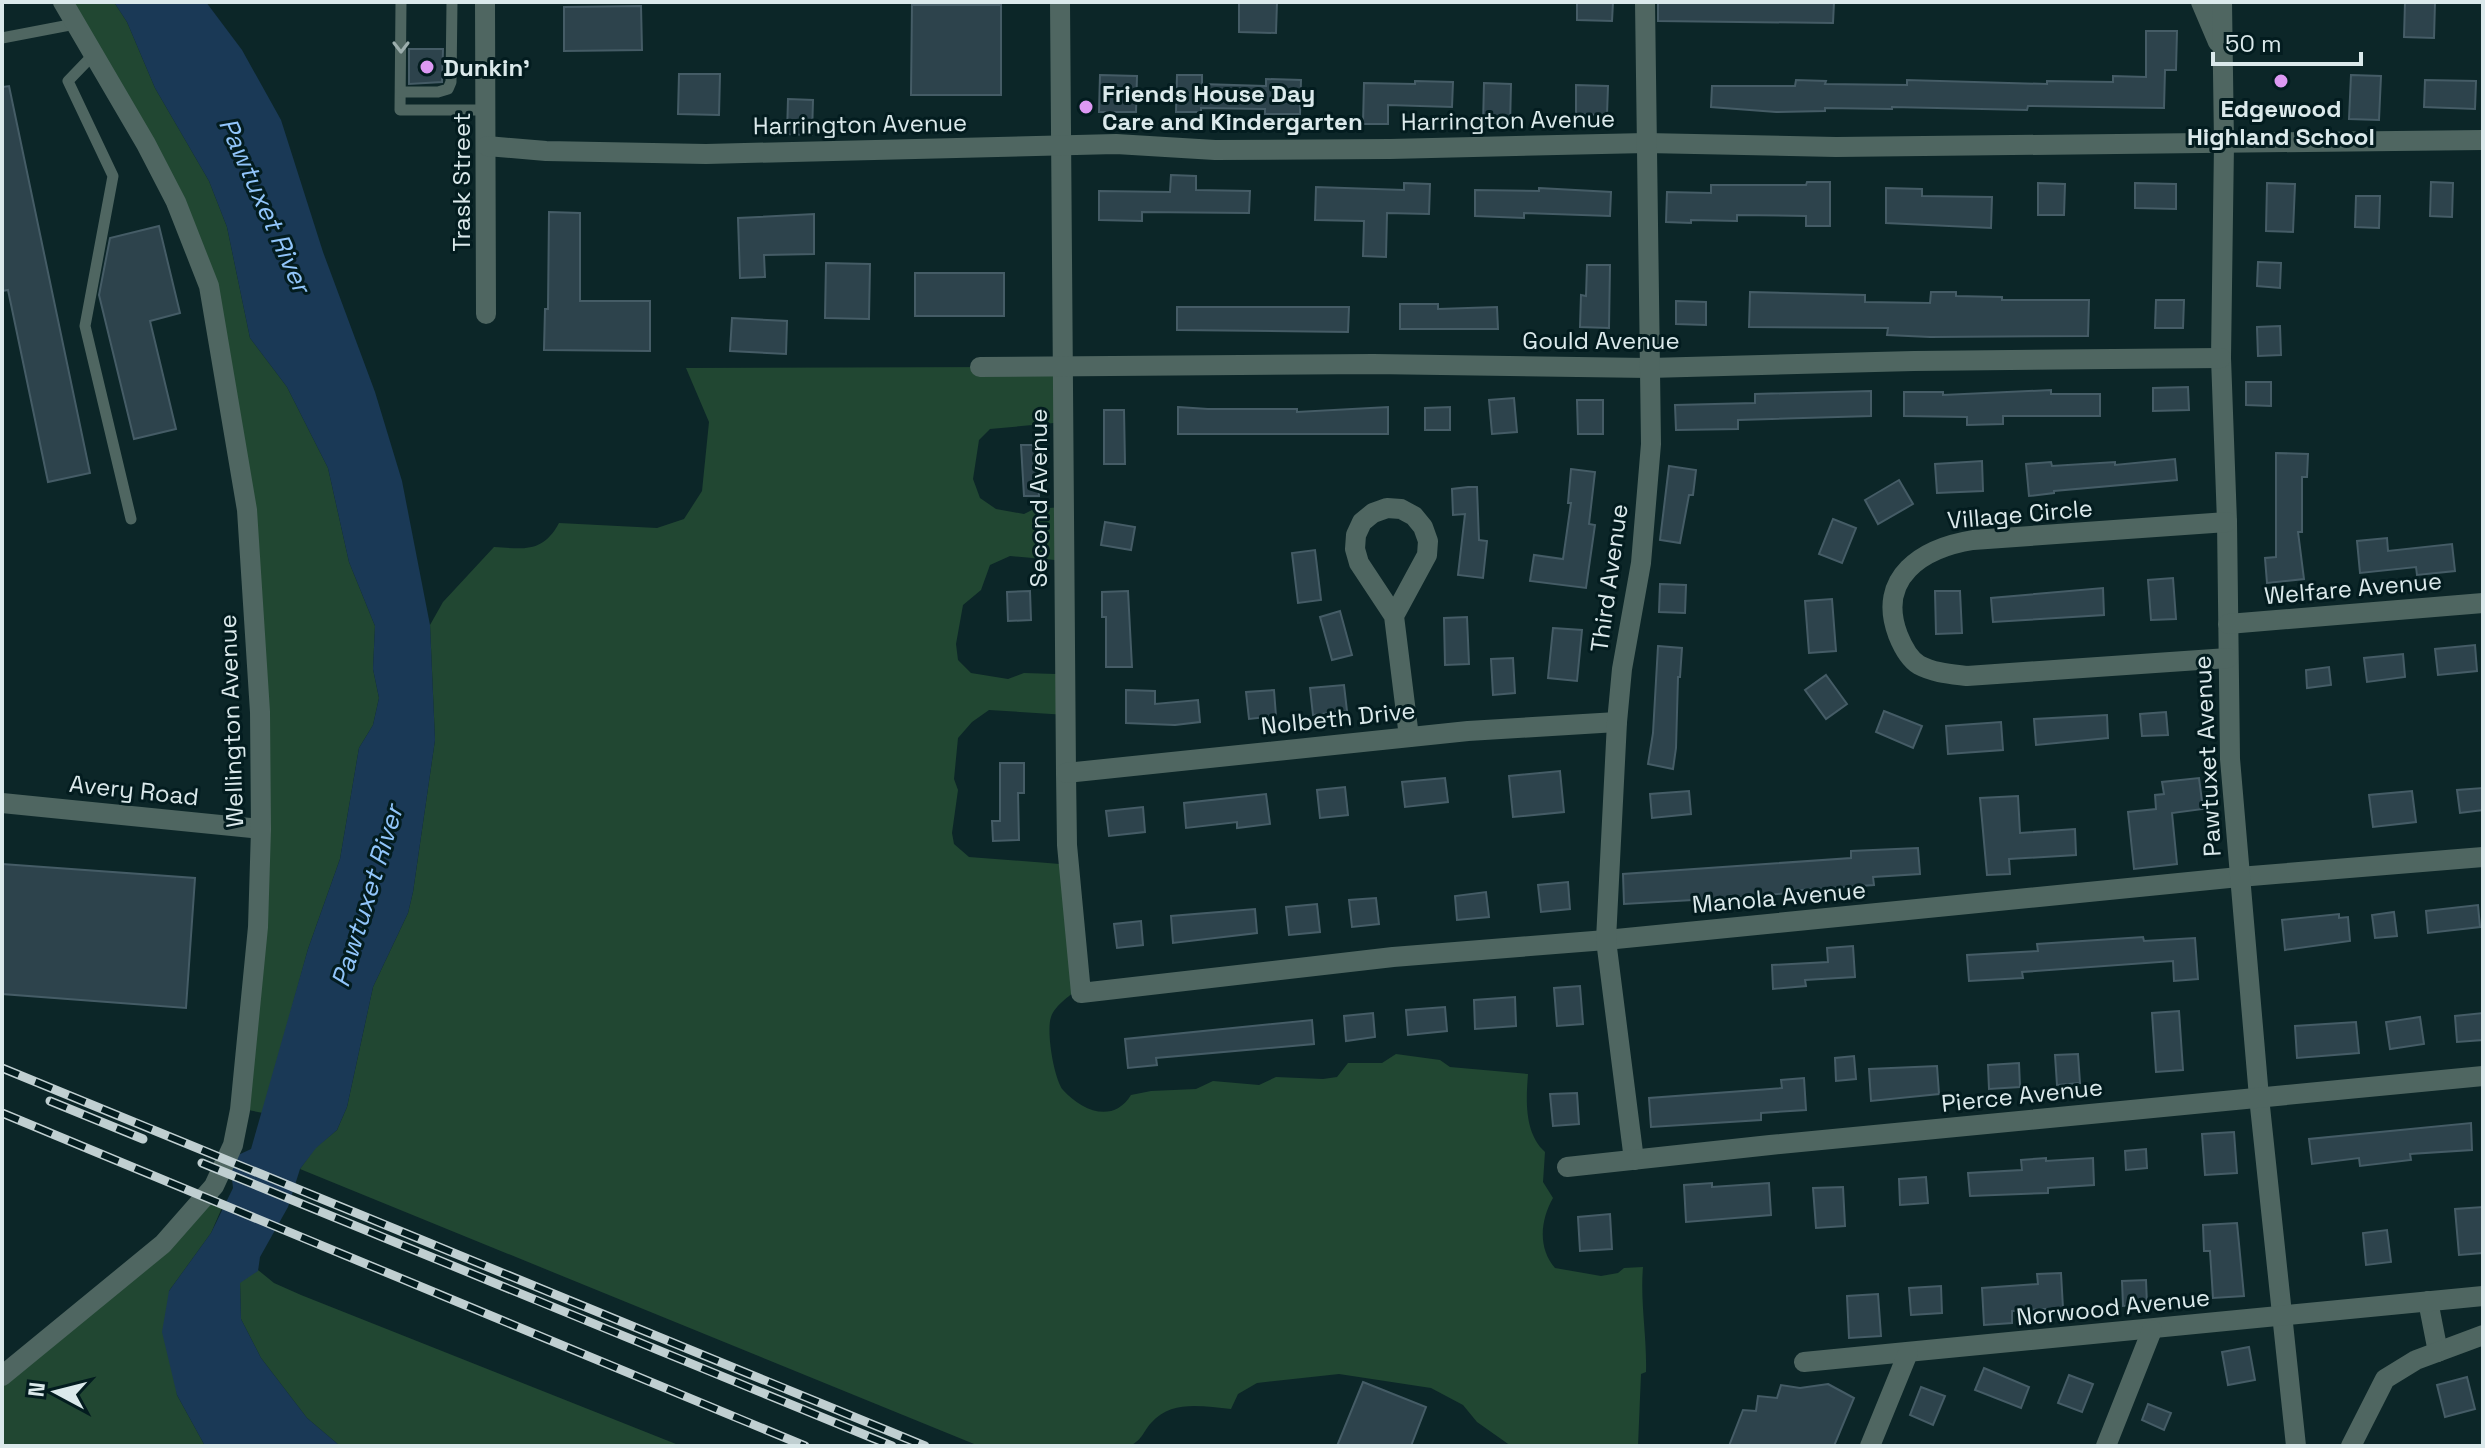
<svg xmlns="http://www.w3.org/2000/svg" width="2485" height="1448" viewBox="0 0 2485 1448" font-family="'Space Grotesk',sans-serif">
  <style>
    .green { fill: #214732 }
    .water { fill: #1a3956 }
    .building { fill: #2d434c; stroke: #455c66; stroke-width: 2 }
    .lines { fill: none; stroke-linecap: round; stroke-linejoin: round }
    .lane { stroke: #4f6661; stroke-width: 11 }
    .street { stroke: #4f6661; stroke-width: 20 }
    .rail-casing { stroke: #c0cfd1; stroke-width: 9 }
    .rail { stroke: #031c1f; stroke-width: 6; stroke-dasharray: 18; stroke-linecap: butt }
    .oneway { stroke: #9caead }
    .poi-dot { fill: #dd99f3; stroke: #031c1f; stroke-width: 3 }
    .labels { text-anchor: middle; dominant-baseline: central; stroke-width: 6; stroke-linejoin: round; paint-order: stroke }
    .poi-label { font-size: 24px; font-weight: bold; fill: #dbe9eb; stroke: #031c1f; text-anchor: start }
    .street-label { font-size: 24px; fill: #dbe9eb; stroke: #031c1f }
    .water-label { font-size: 26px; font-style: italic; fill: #91c5fa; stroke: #031c1f }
  </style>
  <rect width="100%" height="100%" fill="#0c2628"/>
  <!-- green -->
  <g class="green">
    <polygon points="61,2 114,2 127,22 155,88 209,181 227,227 250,338 287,387 328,468 349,562 375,626 373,669 379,698 373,725 359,748 340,859 308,949 263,1113 243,1109 256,936 253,604 206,279"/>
    <path d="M 1062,362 L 1065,422 L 990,429 L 979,440 L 973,479 L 980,498 L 996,509 L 1024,514 L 1034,509 L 1063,507 L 1066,561 L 1010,556 L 990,565 L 981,590 L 963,605 L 956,644 L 958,660 L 971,673 L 1008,679 L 1024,673 L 1056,674 L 1067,715 L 989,710 L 972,722 L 958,738 L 954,779 L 958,790 L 952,833 L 954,844 L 969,857 L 1060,864 L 1082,986 C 1072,994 1055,1005 1051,1017 C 1046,1031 1054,1079 1063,1090 C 1082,1111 1113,1124 1131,1095 L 1151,1091 L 1196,1089 L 1213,1081 L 1259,1085 L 1276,1077 L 1323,1079 L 1337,1077 L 1348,1063 L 1382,1063 L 1396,1054 L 1440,1060 L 1450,1067 L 1528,1074 C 1526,1100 1524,1133 1545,1152 L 1543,1182 L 1553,1198 C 1540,1221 1538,1248 1555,1268 L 1601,1276 L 1618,1273 L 1624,1268 L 1643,1267 C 1640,1302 1647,1336 1646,1372 L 1641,1374 L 1638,1446 L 1511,1446 L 1477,1422 L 1463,1405 L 1431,1388 L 1339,1374 L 1257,1383 L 1238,1394 L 1231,1409 C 1203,1407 1173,1399 1151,1423 C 1142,1433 1144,1438 1130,1446 L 979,1446 L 300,1169 L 315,1148 L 337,1130 L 347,1107 L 373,987 L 408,913 L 413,892 L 435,740 L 430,625 L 443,602 L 494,547 C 524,549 543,553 559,523 L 657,528 L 684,519 L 702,491 L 709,422 L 686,368 L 1005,367 Z"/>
    <polygon points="213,1193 224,1203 211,1233 169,1291 177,1395 205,1446 2,1446 2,1372"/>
    <polygon points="258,1270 274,1283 301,1295 681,1446 340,1446 307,1418 261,1358 241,1319 240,1282"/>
  </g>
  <!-- water -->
  <polygon class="water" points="114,2 206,2 242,50 281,120 323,252 375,392 402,481 430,625 435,740 413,892 408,913 373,987 347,1107 337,1130 316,1148 300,1169 288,1207 260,1257 258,1271 240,1283 241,1319 261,1358 307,1418 340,1446 205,1446 177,1395 162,1332 169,1291 211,1233 233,1188 231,1171 236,1156 251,1149 308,949 340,859 359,748 373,725 379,698 373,669 375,626 349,562 328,468 287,387 250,338 227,227 209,181 155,88 127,22"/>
  <!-- building -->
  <g class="building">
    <polygon points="1239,2 1277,2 1276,33 1239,32"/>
    <polygon points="1577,2 1613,2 1612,21 1577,20"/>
    <polygon points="1658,2 1834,2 1833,23 1658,21"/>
    <polygon points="2405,2 2435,2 2434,38 2404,37"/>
    <polygon points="912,5 1001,5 1001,95 911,95"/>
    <polygon points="641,6 642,50 564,51 564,7"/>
    <polygon points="2146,31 2177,31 2176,70 2165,70 2164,108 2028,106 2027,110 1892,107 1892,109 1825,108 1825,111 1776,112 1711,107 1712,86 1795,86 1796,80 1826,81 1825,84 1907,85 1907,80 2047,84 2047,81 2113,82 2113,76 2146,77"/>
    <polygon points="409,49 443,49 442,82 409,84"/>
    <polygon points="679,74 720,74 719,115 678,114"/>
    <polygon points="1100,75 1137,76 1136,112 1099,112"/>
    <polygon points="1177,75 1202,75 1202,84 1266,86 1266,79 1301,80 1300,114 1265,114 1265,109 1201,108 1201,112 1176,112"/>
    <polygon points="2351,75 2381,76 2379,120 2349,119"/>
    <polygon points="2425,80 2476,81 2475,109 2424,107"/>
    <polygon points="1415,81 1453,82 1452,107 1388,105 1388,124 1363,124 1364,83 1415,84"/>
    <polygon points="1484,83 1511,84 1510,126 1483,125"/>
    <polygon points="1576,85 1608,86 1607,115 1576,114"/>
    <polygon points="9,86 90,473 48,482 8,290 2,291 2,87"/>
    <polygon points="788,99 813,100 812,135 787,134"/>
    <polygon points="1171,175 1196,176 1196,190 1250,191 1249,213 1142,212 1142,221 1099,220 1099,191 1170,192"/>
    <polygon points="1807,182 1830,182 1830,226 1806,226 1806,216 1737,215 1737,221 1691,220 1691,223 1666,222 1667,192 1711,193 1711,185 1806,185"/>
    <polygon points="2431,182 2453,183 2452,217 2430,216"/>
    <polygon points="1404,183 1430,184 1429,214 1387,213 1386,257 1363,256 1364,221 1315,220 1316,187 1404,190"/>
    <polygon points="2038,183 2065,184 2064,215 2038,215"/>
    <polygon points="2135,183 2176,184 2176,209 2135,208"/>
    <polygon points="2267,183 2295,184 2293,232 2266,231"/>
    <polygon points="1539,188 1611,192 1610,216 1524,213 1524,218 1475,216 1475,190 1539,191"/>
    <polygon points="1886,188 1922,189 1922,196 1992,197 1991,228 1886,223"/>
    <polygon points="2356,196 2380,196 2379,228 2355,227"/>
    <polygon points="549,212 580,213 580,301 650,301 650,351 544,350 545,309 548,309"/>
    <polygon points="814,214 814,254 764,255 765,277 740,278 738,218"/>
    <polygon points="159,226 180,313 150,321 176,429 134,439 99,295 110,238"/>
    <polygon points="2258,262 2281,263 2280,288 2257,286"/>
    <polygon points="826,263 870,264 869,319 825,318"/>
    <polygon points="1587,265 1610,265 1609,328 1580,327 1581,295 1586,296"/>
    <rect x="915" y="273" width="89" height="43"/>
    <polygon points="1750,292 1865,295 1865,302 1930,303 1931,292 1956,292 1956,296 2002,297 2002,300 2089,300 2088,336 1930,337 1887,335 1888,328 1749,327"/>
    <polygon points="2156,300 2184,300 2183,328 2155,328"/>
    <polygon points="1676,301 1706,302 1706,325 1676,324"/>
    <polygon points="1400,304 1438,304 1438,309 1497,307 1498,329 1400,329"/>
    <polygon points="1177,307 1349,307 1348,332 1177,330"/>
    <polygon points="732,318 787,321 786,354 730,351"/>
    <polygon points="2280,326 2281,355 2258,356 2257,327"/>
    <polygon points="2246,382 2271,382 2271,406 2246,405"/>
    <polygon points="2188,387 2189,410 2153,411 2153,388"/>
    <polygon points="2051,390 2051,394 2100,394 2100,416 2003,416 2003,424 1967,425 1967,417 1904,416 1904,392 1943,392 1943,395"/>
    <polygon points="1871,391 1871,416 1738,420 1738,429 1676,430 1675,405 1755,403 1755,394"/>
    <polygon points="1514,398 1517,432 1492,434 1489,400"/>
    <polygon points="1577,400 1603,400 1603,434 1578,434"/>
    <polygon points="1178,407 1208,409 1297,409 1297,412 1388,407 1388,434 1178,434"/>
    <polygon points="1450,407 1450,430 1425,430 1425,408"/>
    <polygon points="1104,410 1124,410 1125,464 1104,464"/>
    <polygon points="1021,445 1037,445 1039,496 1024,496"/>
    <polygon points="2276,453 2308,454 2307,477 2302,477 2302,532 2298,532 2304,579 2267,583 2265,558 2276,557"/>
    <polygon points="2175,459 2177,480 2054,491 2054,493 2029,496 2026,464 2051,462 2052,466 2115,462 2115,465"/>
    <polygon points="1982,461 1983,491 1937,493 1935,464"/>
    <polygon points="1669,466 1696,470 1693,495 1689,495 1680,543 1660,540"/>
    <polygon points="1571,469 1595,472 1589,524 1595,525 1586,588 1530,581 1534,555 1563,559 1571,503 1568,503"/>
    <polygon points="1899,480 1913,504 1878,524 1865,500"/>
    <polygon points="1468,487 1477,487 1479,540 1487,541 1483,578 1458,575 1465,514 1453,515 1452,489"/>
    <polygon points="1833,519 1856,528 1842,563 1819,554"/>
    <polygon points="1105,522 1135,527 1131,550 1101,545"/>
    <polygon points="2387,538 2388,551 2452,544 2455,571 2417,575 2416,567 2360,573 2357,541"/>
    <polygon points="1315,550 1321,600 1298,603 1292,553"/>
    <polygon points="2173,578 2176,619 2151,620 2148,580"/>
    <polygon points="1660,584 1686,585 1685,613 1659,612"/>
    <polygon points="2103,588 2104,615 1993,622 1991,598"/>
    <polygon points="1030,591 1031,620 1008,621 1007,592"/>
    <polygon points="1128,591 1132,667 1106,667 1106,617 1102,617 1102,592"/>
    <polygon points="1935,591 1960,591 1962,633 1936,634"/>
    <polygon points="1832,599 1836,651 1809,653 1805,601"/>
    <polygon points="1340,611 1352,655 1332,660 1320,617"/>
    <polygon points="1467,617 1469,664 1445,665 1444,618"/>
    <polygon points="1553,628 1582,630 1577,681 1548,678"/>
    <polygon points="2475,645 2477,671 2438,675 2435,649"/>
    <polygon points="1658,646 1682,648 1680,677 1678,677 1676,748 1673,769 1648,764 1653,733"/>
    <polygon points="2403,654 2405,677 2367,682 2364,658"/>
    <polygon points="1513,658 1515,693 1493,695 1491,659"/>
    <polygon points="2329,667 2331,685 2307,688 2306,670"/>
    <polygon points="1826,675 1847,704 1826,719 1805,690"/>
    <polygon points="1344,685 1347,711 1313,715 1310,688"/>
    <polygon points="1126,690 1155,691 1155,704 1198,700 1200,722 1175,725 1126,723"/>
    <polygon points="1274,690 1276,716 1249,719 1246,692"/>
    <polygon points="1884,711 1922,726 1913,748 1876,732"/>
    <polygon points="2166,712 2168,735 2142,736 2140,714"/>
    <polygon points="2107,715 2108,738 2036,745 2034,719"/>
    <polygon points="2001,722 2003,750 1948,754 1946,726"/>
    <polygon points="1000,763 1024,763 1024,793 1018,793 1019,840 993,841 992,821 1000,821"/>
    <polygon points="1560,771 1564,812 1513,817 1509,776"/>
    <polygon points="1445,778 1448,802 1405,807 1402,782"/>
    <polygon points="2199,778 2203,809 2172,813 2177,864 2134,869 2128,812 2156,809 2155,795 2164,794 2162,782"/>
    <polygon points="1345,787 1348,815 1320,818 1317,790"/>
    <polygon points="2483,788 2483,810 2460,813 2457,790"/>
    <polygon points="1689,791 1691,814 1652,818 1650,794"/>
    <polygon points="2412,791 2416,822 2373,827 2369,795"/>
    <polygon points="1266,794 1270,824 1237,828 1237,822 1186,828 1184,803"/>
    <polygon points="2018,796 2020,833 2075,829 2076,855 2009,859 2010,874 1987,875 1980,798"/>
    <polygon points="1143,807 1145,832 1109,836 1106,811"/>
    <polygon points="1918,848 1920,874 1873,877 1874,885 1788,891 1788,893 1746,897 1624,904 1623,874 1851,858 1851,851"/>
    <polygon points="2,864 195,878 186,1008 2,994"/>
    <polygon points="1568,882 1570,909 1541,912 1538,885"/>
    <polygon points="1486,892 1489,917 1457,920 1455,896"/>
    <polygon points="1376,898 1379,924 1352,927 1349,900"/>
    <polygon points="1317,904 1320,932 1289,935 1286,907"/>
    <polygon points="2478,905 2480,927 2428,933 2426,911"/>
    <polygon points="1255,909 1257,933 1173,943 1171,916"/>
    <polygon points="2394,912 2397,936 2375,938 2372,915"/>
    <polygon points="2339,914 2339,918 2348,917 2350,941 2285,950 2282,920"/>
    <polygon points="1141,921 1143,945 1117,948 1114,924"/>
    <polygon points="2143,937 2144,941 2195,938 2198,979 2174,981 2173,961 2022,972 2023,978 1969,981 1967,955 2038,951 2037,944"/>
    <polygon points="1853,946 1855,977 1805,980 1806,986 1773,989 1772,965 1828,962 1827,948"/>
    <polygon points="1580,986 1583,1024 1557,1026 1554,988"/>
    <polygon points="1515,997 1516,1026 1475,1029 1474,1000"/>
    <polygon points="1445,1007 1447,1031 1408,1035 1406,1010"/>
    <polygon points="2179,1011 2183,1070 2156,1072 2152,1013"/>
    <polygon points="1373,1013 1375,1037 1346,1041 1344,1016"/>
    <polygon points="2483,1013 2483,1040 2457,1042 2455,1016"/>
    <polygon points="2420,1017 2424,1044 2390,1049 2386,1022"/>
    <polygon points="1312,1020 1314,1044 1156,1058 1157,1065 1128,1068 1125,1039"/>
    <polygon points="2356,1022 2359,1053 2297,1058 2295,1026"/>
    <polygon points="2078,1054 2080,1083 2057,1085 2055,1055"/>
    <polygon points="1854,1056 1856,1079 1836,1081 1835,1058"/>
    <polygon points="2019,1063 2020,1087 1989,1089 1988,1065"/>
    <polygon points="1937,1066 1939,1094 1871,1101 1869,1069"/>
    <polygon points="1804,1078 1806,1110 1761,1113 1761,1120 1651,1127 1649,1098 1782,1088 1781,1080"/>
    <polygon points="1577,1093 1579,1124 1553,1126 1550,1094"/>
    <polygon points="2471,1123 2472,1150 2410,1154 2411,1160 2360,1166 2359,1158 2312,1164 2309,1139"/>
    <polygon points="2234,1132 2237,1173 2205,1175 2202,1134"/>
    <polygon points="2146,1149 2147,1168 2126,1170 2125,1151"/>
    <polygon points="2046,1158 2046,1161 2093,1158 2094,1185 2048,1188 2048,1193 1970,1196 1968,1173 2022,1170 2021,1160"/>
    <polygon points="1926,1177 1928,1203 1900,1205 1899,1179"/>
    <polygon points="1712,1183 1712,1187 1769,1183 1771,1215 1686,1222 1684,1185"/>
    <polygon points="1843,1187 1845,1226 1816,1228 1813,1188"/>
    <polygon points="2483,1207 2483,1253 2459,1255 2455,1209"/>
    <polygon points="1610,1214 1612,1249 1580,1251 1578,1217"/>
    <polygon points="2237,1223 2244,1296 2213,1298 2210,1251 2204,1251 2203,1225"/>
    <polygon points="2387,1230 2391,1262 2366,1265 2363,1233"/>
    <polygon points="2061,1273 2063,1308 2012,1311 2012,1323 1984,1325 1982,1288 2038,1284 2037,1274"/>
    <polygon points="2146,1280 2147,1304 2123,1306 2122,1281"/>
    <polygon points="1941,1286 1942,1313 1911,1315 1909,1288"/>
    <polygon points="1878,1294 1881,1336 1849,1338 1847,1296"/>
    <polygon points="2249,1347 2255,1380 2228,1385 2222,1352"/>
    <polygon points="1984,1368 2029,1387 2021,1408 1975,1390"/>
    <polygon points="2069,1375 2093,1384 2082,1412 2058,1403"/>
    <polygon points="2467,1377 2475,1409 2445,1417 2437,1385"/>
    <polygon points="1363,1382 1426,1407 1411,1446 1337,1446"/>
    <polygon points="1828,1384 1854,1398 1834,1446 1729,1446 1743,1410 1756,1411 1758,1396 1777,1398 1781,1385 1800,1388"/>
    <polygon points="1921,1387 1945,1396 1933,1425 1910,1415"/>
    <polygon points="2148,1404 2171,1413 2164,1430 2142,1420"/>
  </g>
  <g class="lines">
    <!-- lane -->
    <g class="lane">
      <polyline points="401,2 400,110 487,110"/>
      <polyline points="2,38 75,24"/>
      <polyline points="94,54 68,81 113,176 85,326 131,519"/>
      <polyline points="401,92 438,92 448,89 451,82 452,2"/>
    </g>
    <!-- street -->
    <g class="street">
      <polyline points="485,2 486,314"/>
      <polyline points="1060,2 1066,773 1067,845 1081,993 1393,957 1606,940 2239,877 2483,857"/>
      <polyline points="2201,2 2218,42"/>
      <polyline points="2222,2 2224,144 2221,358 2227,522 2230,759 2259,1097 2296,1446"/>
      <polyline points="487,146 546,151 706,154 1116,144 1215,150 1390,149 1646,143 1836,147 2483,140"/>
      <polyline points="980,367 1373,364 1649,368 1914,361 2221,358"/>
      <path d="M 2227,522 L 1973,540 C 1923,548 1876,577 1898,635 C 1902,645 1909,659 1919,665 C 1934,673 1951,674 1967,676 L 2228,658"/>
      <polyline points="1394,616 1427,555 1428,541 1423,527 1414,516 1401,509 1387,508 1373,513 1362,522 1356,535 1355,549 1359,563 1394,616 1409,737"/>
      <polyline points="2228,624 2483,603"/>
      <polyline points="1066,773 1468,731 1617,722"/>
      <polyline points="2,803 261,829"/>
      <polyline points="1634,1160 1606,940 1617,722 1622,669 1641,563 1651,444 1645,2"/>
      <polyline points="1567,1167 1770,1145 2483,1076"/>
      <polyline points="2428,1301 2438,1352"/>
      <polyline points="1804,1362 2483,1296"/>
      <polyline points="2,1376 163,1244 214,1186 233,1145 240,1110 258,927 261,829 260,712 247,510 209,286 176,202 146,144 63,2"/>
      <polyline points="1870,1446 1908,1353"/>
      <polyline points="2106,1446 2152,1330"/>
      <polyline points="2351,1446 2385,1379 2416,1360 2483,1335"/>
    </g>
    <!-- rail casing -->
    <g class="rail-casing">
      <g id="rail">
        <polyline points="2,1068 925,1446"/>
        <polyline points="50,1101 143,1139"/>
        <polyline points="2,1113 805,1446"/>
        <polyline points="202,1163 892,1446"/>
      </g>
    </g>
    <!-- rail -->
    <use href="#rail" class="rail"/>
  </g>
  <!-- one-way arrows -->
  <defs><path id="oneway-chevron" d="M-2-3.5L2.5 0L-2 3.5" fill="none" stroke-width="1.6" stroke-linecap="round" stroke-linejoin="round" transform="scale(2)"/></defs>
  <use class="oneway" href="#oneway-chevron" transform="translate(401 47) rotate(90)"/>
  <!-- markers -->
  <g class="poi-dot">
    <circle cx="427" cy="67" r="8"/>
    <circle cx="2281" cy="81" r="8"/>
    <circle cx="1086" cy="107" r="8"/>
  </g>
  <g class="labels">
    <!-- poi labels -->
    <g class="poi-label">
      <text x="443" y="67">Dunkin'</text>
      <text x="1102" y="93">Friends House Day<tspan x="1102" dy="28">Care and Kindergarten</tspan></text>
      <text x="2281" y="108" text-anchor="middle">Edgewood<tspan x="2281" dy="28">Highland School</tspan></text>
    </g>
    <!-- street labels -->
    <g class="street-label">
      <text transform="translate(1508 120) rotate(-1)">Harrington Avenue</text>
      <text transform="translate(860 124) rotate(-1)">Harrington Avenue</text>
      <text transform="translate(461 182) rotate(-90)">Trask Street</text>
      <text x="1601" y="340">Gould Avenue</text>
      <text transform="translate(1038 498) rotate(-90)">Second Avenue</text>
      <text transform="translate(2020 514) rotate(-5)">Village Circle</text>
      <text transform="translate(1609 578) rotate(-82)">Third Avenue</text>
      <text transform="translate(2353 588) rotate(-5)">Welfare Avenue</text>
      <text transform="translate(1338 718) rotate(-6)">Nolbeth Drive</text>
      <text transform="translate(231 721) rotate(-92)">Wellington Avenue</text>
      <text transform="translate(2207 756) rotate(-93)">Pawtuxet Avenue</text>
      <text transform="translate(134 790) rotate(6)">Avery Road</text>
      <text transform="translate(1779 897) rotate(-5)">Manola Avenue</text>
      <text transform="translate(2022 1095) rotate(-6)">Pierce Avenue</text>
      <text transform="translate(2113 1307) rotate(-6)">Norwood Avenue</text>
    </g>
    <!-- water labels -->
    <g class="water-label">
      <text transform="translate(265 205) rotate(66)">Pawtuxet River</text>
      <text transform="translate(367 896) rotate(-73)">Pawtuxet River</text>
    </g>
  </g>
  <!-- border -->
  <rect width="2485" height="1448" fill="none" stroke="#dbe9eb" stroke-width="8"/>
  <!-- north arrow -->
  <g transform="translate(56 1392) rotate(277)" stroke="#031c1f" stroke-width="6" paint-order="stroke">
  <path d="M0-6L14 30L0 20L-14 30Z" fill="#dbe9eb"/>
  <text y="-12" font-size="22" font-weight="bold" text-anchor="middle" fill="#dbe9eb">N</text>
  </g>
  <!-- scale -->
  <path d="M2213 52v12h148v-12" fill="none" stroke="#dbe9eb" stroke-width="4"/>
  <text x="2225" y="52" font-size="24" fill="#dbe9eb" stroke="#031c1f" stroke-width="6" paint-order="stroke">50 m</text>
</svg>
